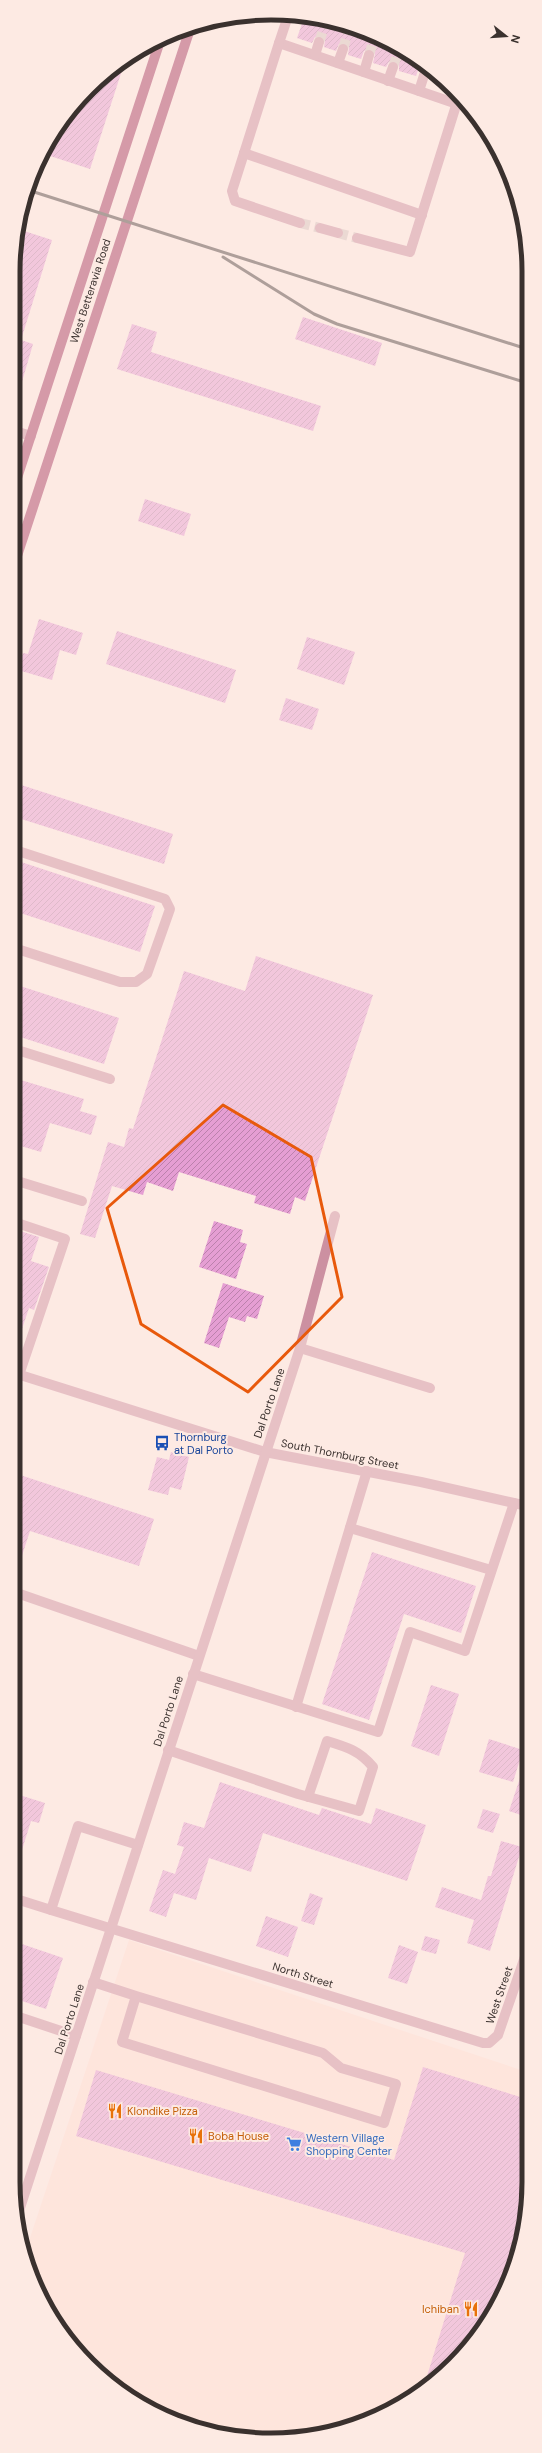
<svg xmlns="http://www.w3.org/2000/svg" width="542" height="2453" viewBox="0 0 542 2453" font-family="'DM Sans',sans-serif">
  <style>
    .built { fill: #ffe0d3 }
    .building { fill: url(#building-hatch) }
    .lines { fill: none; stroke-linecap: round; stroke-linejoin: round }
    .minor-tunnel { stroke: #d6c5bf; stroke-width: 10; stroke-dasharray: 10 5; stroke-linecap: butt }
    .minor { stroke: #cc90a1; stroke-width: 10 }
    .major { stroke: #a43a61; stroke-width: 10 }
    .rail { stroke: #4f4542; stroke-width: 3 }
    .marked { fill: none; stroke: #e8590c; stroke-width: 3; stroke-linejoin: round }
    .labels { text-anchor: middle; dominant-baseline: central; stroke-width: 4; stroke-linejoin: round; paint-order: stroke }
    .street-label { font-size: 11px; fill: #3a312e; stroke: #fdeae3 }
    .transit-label { font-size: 11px; fill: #164399; stroke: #fdeae3; text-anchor: start }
    .food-label { font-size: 11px; fill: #c56008; stroke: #fdeae3; text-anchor: start }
    .shop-label { font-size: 11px; fill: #366cbe; stroke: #fdeae3; text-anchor: start }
    .rim { fill: none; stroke: #3a312e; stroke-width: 5 }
  </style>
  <defs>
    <pattern id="building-hatch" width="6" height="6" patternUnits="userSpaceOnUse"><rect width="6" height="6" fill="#e59ed3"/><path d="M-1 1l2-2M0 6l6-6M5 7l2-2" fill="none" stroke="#bb81ac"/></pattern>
  </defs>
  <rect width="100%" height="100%" fill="#fdeae3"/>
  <!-- built -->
  <polygon class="built" points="129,1940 527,2072 527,2216 494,2311 428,2387 338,2431 254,2439 157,2413 77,2352 33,2281 26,2250"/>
  <!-- building -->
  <g class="building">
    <polygon points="305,15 385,40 420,65 416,76 399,71 399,65 395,61 389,62 386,67 373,63 375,54 371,49 364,51 361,59 348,55 349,47 345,43 339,44 336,51 324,47 325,40 321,36 315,37 312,43 297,38"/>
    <polygon points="125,61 90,169 44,154 48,142 114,66"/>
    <polygon points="18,229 52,240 21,340 33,344 19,392 15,392 15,237"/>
    <polygon points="303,317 382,343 375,366 295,339"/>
    <polygon points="132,324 157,332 151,352 321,406 313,431 117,369"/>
    <polygon points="145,499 191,514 184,536 138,521"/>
    <polygon points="39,619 83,633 76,655 60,650 52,680 18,670 23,653 28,654"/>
    <polygon points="117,631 236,670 225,703 106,664"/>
    <polygon points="307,637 355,652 344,685 297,669"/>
    <polygon points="286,698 319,709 312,730 279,720"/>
    <polygon points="15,783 173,834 164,864 15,817"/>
    <polygon points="15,860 155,906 140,952 14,911"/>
    <polygon points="256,956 373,995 305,1201 295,1197 290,1214 254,1203 256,1196 179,1172 173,1191 147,1182 143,1195 112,1186 95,1238 80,1234 108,1142 124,1147 129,1128 133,1129 184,971 245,991"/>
    <polygon points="14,984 119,1018 104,1064 14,1035"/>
    <polygon points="14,1078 84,1099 80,1111 97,1116 91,1135 50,1123 41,1152 14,1144"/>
    <polygon points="214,1221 243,1230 240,1242 247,1244 236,1279 199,1267"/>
    <polygon points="14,1229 39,1237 31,1261 49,1267 34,1310 29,1308 17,1344 14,1344"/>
    <polygon points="223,1283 264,1296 257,1319 247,1316 245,1322 229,1317 219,1348 204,1343"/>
    <polygon points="171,1452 189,1457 181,1490 170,1487 168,1495 148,1490 157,1457 169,1460"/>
    <polygon points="14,1473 154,1519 139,1566 30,1531 17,1571 14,1571"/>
    <polygon points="372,1552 476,1586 461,1633 404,1614 369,1720 322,1704"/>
    <polygon points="431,1685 459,1694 439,1756 411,1746"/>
    <polygon points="489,1739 523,1750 513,1782 479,1772"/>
    <polygon points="524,1766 527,1766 527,1817 509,1811"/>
    <polygon points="220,1782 319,1815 322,1808 371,1824 376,1808 426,1825 407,1881 263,1833 251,1872 209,1858 196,1900 174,1893 166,1917 149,1911 163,1870 175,1874 184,1847 177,1845 184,1822 204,1828"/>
    <polygon points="13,1793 45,1803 39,1823 31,1821 17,1866 13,1866"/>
    <polygon points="483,1809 500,1814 493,1833 477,1828"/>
    <polygon points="501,1841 522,1847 490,1951 467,1943 474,1920 435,1907 442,1887 481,1900 488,1876 491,1876"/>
    <polygon points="310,1893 323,1898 314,1925 301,1921"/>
    <polygon points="266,1916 298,1927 288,1957 256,1946"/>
    <polygon points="425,1936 440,1940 436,1954 421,1950"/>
    <polygon points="13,1941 63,1958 46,2009 13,1998"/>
    <polygon points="399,1945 418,1952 407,1984 388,1978"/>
    <polygon points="423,2067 527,2099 527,2216 494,2311 428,2387 423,2389 465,2253 76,2136 96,2070 394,2160"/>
  </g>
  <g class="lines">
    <!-- minor-tunnel -->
    <g class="minor-tunnel">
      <polyline points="319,42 326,22"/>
      <polyline points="343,49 349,29"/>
      <polyline points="369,55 375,36"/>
      <polyline points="393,67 399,49"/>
      <polyline points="300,223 320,228"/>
      <polyline points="338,233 357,238"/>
    </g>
    <!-- minor -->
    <g class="minor">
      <polyline points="288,16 279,43 457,104"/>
      <polyline points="279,43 232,191 235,201 300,223"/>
      <polyline points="315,55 319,42"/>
      <polyline points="338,63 343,49"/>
      <polyline points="364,72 369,55"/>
      <polyline points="388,81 393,67"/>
      <polyline points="419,91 426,69"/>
      <polyline points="244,153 422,215"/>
      <polyline points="320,228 338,233"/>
      <polyline points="357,238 410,252 459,96"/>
      <polyline points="15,431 31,436"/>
      <polyline points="14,948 120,982 136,982 147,974 170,909 165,899 15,850"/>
      <polyline points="14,1049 110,1079"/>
      <polyline points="14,1180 82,1201"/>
      <polyline points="14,1222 65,1239 19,1375"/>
      <polyline points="300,1348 430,1388"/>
      <polyline points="14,1373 265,1452 421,1482 527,1506"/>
      <polyline points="350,1528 491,1570"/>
      <polyline points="14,1592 199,1656"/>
      <polyline points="193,1674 378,1732 410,1632 465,1651 514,1503"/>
      <polyline points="296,1707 367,1471"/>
      <path d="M 168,1750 L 298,1794 L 359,1811 L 373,1767 C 360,1751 347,1747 327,1741 L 308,1797"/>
      <polyline points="13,1898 51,1910 78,1826 138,1845"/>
      <polyline points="51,1910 483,2043 489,2043 498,2035 527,1951"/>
      <polyline points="93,1982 136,1996 122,2042 384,2123 396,2084 341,2068 323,2053 136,1996"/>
      <polyline points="13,2015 76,2036"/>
      <polyline points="19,2211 300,1348 335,1216"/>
    </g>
    <!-- major -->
    <g class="major">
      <polyline points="15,484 159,44"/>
      <polyline points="15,562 190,29"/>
    </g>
    <!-- rail -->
    <g class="rail">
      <polyline points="31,191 527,349"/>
      <polyline points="223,257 314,314 337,324 524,382"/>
    </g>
  </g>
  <!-- marked area -->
  <path d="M0 0H542V2453H0ZM 223,1105 L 311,1157 L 342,1297 L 248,1392 L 141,1324 L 107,1208 Z" fill="#fdeae3" fill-opacity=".55" fill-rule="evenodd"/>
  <path class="marked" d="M 223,1105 L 311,1157 L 342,1297 L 248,1392 L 141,1324 L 107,1208 Z"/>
  <!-- icons -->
  <defs>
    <g id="bus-bare" transform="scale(1.2)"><path d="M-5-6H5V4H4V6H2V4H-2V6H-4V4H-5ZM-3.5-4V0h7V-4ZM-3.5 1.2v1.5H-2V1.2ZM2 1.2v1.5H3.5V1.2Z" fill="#1a4fb4" stroke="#fdeae3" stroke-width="2.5" paint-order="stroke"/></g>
    <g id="restaurant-bare" transform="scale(1.2)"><path d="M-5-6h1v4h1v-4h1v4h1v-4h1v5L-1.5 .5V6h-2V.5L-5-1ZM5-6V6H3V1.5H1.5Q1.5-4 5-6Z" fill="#e8710a" stroke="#fdeae3" stroke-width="2.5" paint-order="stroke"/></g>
    <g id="supermarket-bare" transform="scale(1.2)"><path d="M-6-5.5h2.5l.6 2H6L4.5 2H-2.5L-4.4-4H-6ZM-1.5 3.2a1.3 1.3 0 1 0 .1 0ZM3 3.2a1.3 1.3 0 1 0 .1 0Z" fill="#3f7fe0" stroke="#fdeae3" stroke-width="2.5" paint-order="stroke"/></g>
  </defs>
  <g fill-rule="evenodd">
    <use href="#bus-bare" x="162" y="1443"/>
    <use href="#restaurant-bare" x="115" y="2111"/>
    <use href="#restaurant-bare" x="196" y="2136"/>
    <use href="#supermarket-bare" x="294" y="2144"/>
    <use href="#restaurant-bare" x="471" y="2309"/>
  </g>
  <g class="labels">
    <!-- street labels -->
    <g class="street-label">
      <text transform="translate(90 291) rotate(-72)">West Betteravia Road</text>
      <text transform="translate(269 1403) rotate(-71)">Dal Porto Lane</text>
      <text transform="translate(340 1454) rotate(11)">South Thornburg Street</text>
      <text transform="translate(168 1711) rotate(-72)">Dal Porto Lane</text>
      <text transform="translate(303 1975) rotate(17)">North Street</text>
      <text transform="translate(499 1995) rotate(-71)">West Street</text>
      <text transform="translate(69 2019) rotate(-72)">Dal Porto Lane</text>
    </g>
    <!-- transit labels -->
    <g class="transit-label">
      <text x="174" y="1437">Thornburg<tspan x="174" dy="13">at Dal Porto</tspan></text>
    </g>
    <!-- food labels -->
    <g class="food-label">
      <text x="127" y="2111">Klondike Pizza</text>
      <text x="208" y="2136">Boba House</text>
      <text x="459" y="2309" text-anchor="end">Ichiban</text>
    </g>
    <!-- shop labels -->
    <g class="shop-label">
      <text x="306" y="2138">Western Village<tspan x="306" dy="13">Shopping Center</tspan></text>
    </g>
  </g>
  <!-- crop -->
  <path d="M0 0H542V2453H0ZM271 20H271A251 251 0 0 1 522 271V2182A251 251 0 0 1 271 2433H271A251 251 0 0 1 20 2182V271A251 251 0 0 1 271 20Z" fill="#fdeae3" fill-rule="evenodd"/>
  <path class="rim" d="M271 20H271A251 251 0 0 1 522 271V2182A251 251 0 0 1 271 2433H271A251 251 0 0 1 20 2182V271A251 251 0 0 1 271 20Z"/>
  <!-- north arrow -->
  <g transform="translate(506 36) rotate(107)" stroke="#fdeae3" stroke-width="3" paint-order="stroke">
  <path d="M0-3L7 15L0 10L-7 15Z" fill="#3a312e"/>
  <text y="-6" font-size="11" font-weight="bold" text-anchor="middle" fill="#3a312e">N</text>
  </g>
</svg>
